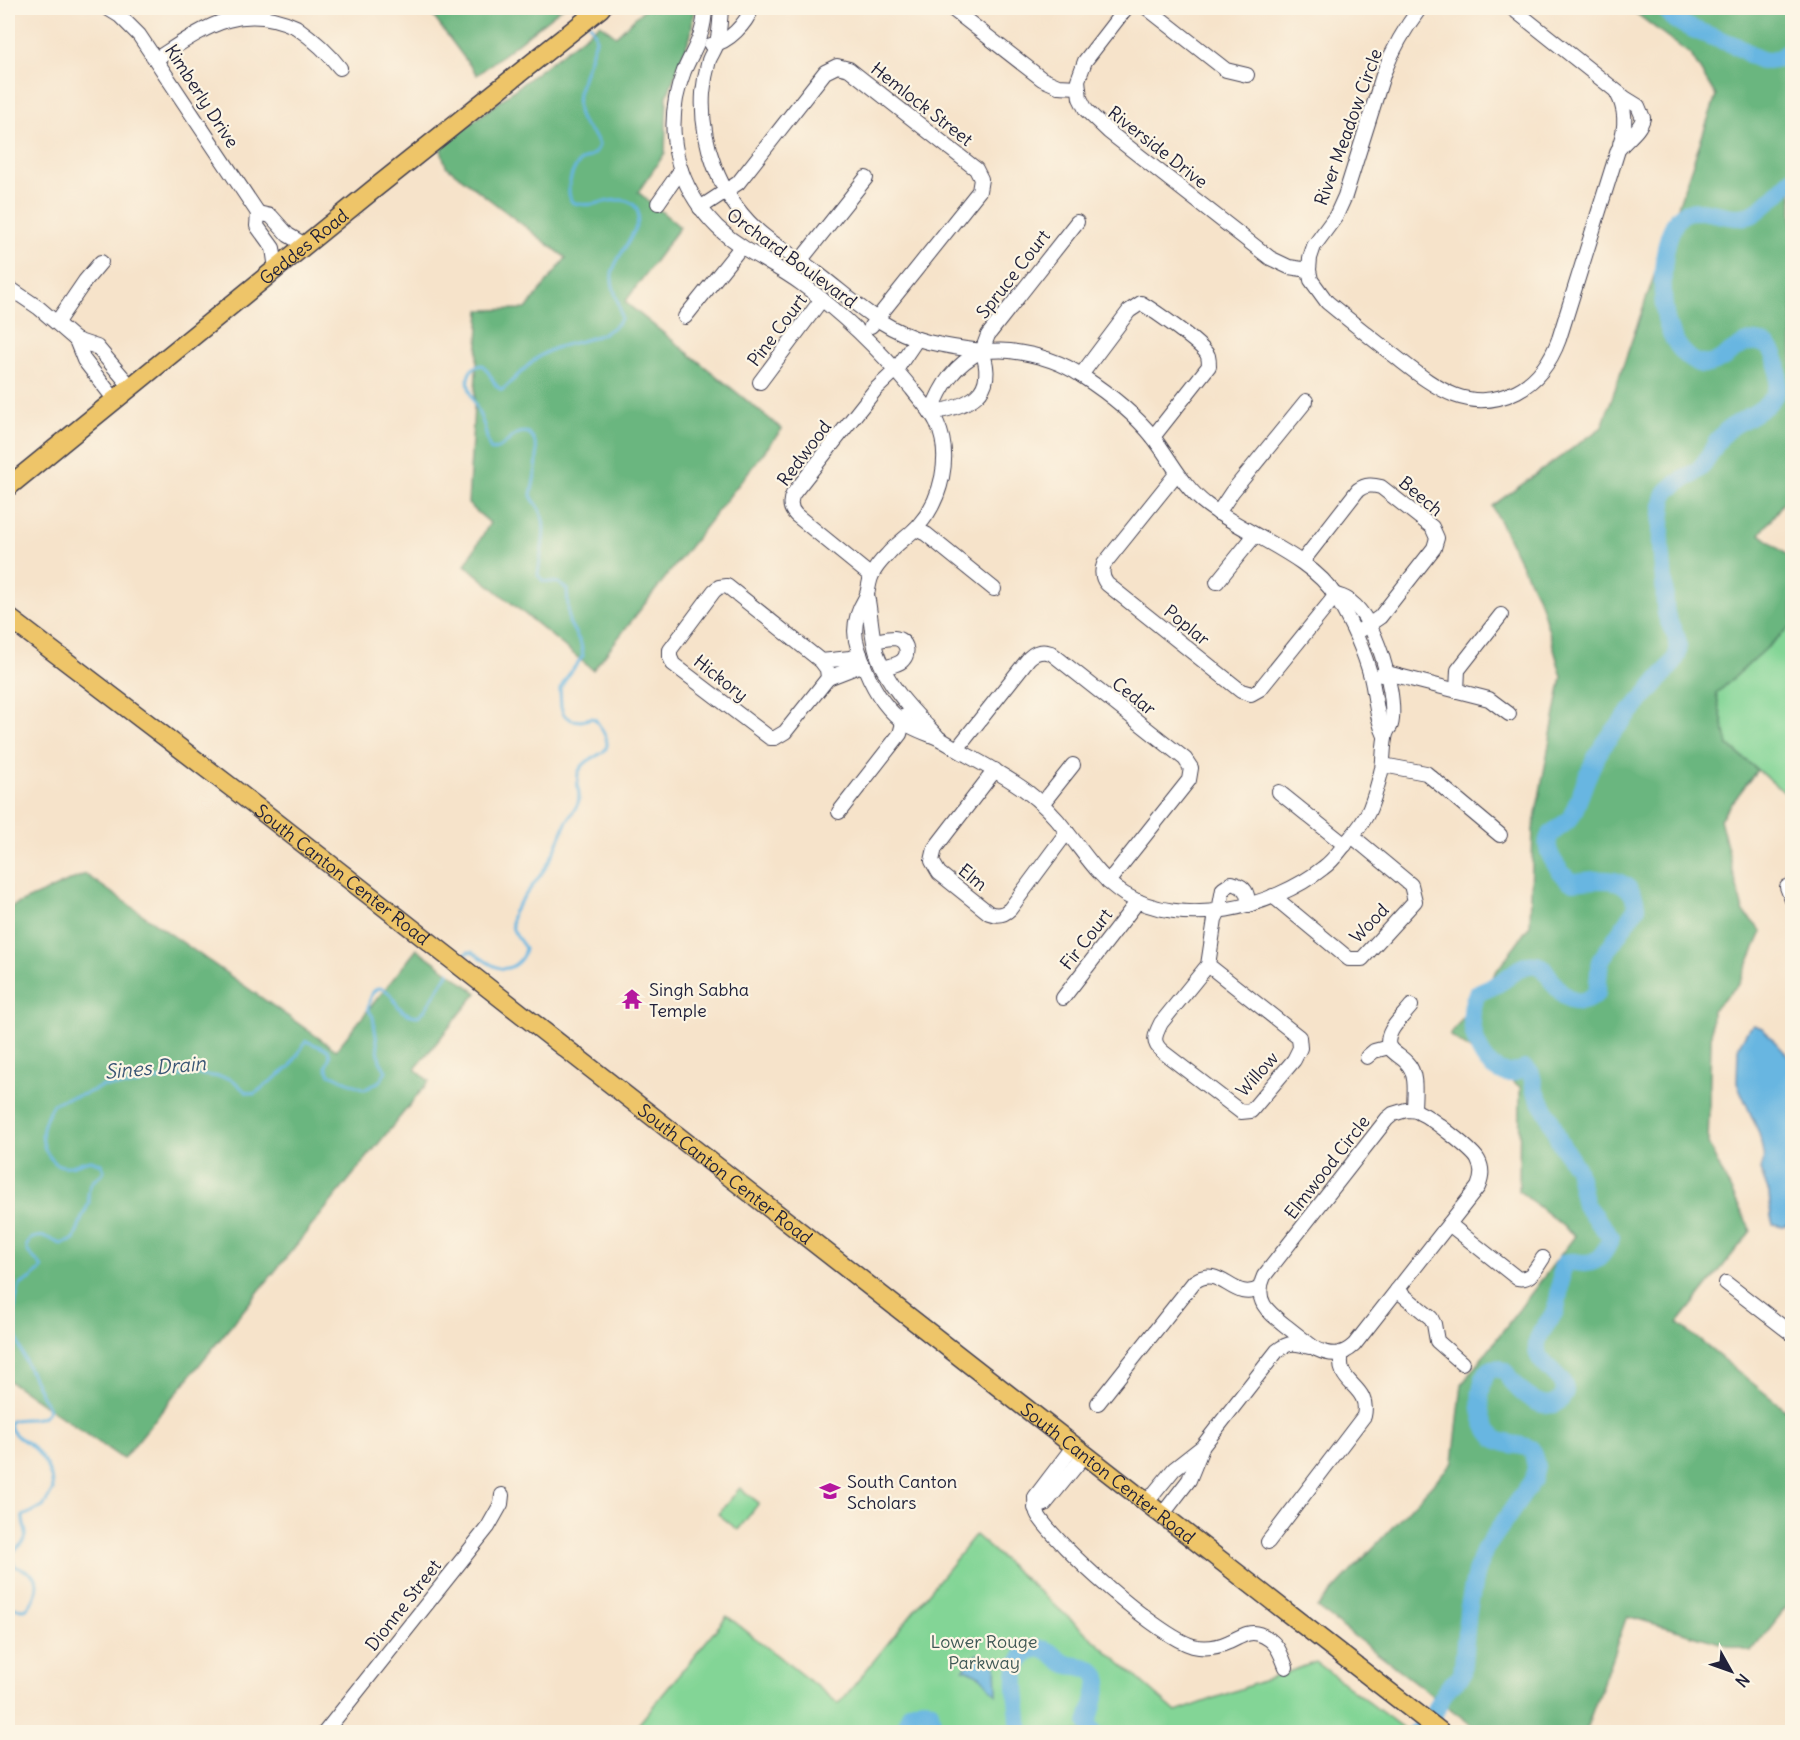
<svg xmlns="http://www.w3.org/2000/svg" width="1800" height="1740" viewBox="0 0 1800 1740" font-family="Delius,sans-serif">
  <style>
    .green { fill: #83d596; stroke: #527c68; stroke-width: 1.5 }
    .forest { fill: #6ab67f; stroke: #466c5d; stroke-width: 1.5 }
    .water { fill: #67b6e1; stroke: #446c8e; stroke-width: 1.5 }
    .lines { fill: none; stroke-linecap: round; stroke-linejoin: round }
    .stream { stroke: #67b6e1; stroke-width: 3 }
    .river { stroke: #67b6e1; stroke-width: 18 }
    .minor-casing { stroke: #423f50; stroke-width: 16 }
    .major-casing { stroke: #423f50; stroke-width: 21 }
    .minor { stroke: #fff; stroke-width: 14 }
    .major { stroke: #eec569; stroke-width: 18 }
    .labels { text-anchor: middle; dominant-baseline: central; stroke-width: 4.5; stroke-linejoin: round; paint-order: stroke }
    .street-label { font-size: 18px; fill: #22223b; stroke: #fcf5e5 }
    .poi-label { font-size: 18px; fill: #22223b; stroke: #fcf5e5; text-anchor: start }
    .park-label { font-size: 18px; fill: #3f5856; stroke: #fcf5e5 }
    .water-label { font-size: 20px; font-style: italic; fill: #3a5675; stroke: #fcf5e5 }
  </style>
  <rect width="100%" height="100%" fill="#fcf5e5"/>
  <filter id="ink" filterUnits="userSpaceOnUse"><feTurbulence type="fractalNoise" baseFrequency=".0167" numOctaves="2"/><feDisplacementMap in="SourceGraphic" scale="12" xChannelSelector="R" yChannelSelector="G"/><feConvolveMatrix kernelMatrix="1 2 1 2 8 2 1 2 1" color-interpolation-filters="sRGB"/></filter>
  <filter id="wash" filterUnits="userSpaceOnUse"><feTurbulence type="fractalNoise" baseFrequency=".008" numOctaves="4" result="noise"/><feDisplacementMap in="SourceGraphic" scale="24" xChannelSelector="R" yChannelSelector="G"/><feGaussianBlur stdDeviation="1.35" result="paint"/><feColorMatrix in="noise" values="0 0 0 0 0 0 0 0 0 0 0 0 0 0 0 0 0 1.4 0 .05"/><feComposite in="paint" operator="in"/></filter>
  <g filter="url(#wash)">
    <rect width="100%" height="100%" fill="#f6e3ca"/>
    <!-- green -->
    <g class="green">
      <polygon points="1792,625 1792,799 1728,745 1716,694"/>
      <polygon points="740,1488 759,1503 738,1530 718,1514"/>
      <polygon points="975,1535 1176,1712 1316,1662 1408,1732 632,1732 727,1616 839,1704"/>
    </g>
    <!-- forest -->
    <g class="forest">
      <polygon points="422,8 562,8 477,75 430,12"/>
      <polygon points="645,8 694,8 691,34 667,96 665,153 638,192 680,227 625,302 782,429 593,670 465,565 490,523 468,504 480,310 526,309 566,258 446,166 440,147 600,24 616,36"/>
      <polygon points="1629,8 1792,8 1792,491 1760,534 1792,559 1792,625 1716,694 1728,745 1757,770 1720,819 1743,911 1762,932 1739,984 1712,1010 1708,1144 1751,1231 1678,1323 1792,1415 1792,1600 1751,1652 1627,1616 1585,1732 1481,1732 1317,1608 1453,1462 1462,1384 1575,1236 1519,1191 1520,1087 1450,1035 1530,925 1533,829 1562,677 1541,604 1492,506 1602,427 1716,96 1691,55"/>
      <polygon points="85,874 336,1050 417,949 477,993 415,1069 429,1081 123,1459 8,1380 8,908"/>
    </g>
    <!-- water -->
    <g class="water">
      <polygon points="1754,1025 1762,1028 1792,1060 1792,1217 1788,1224 1783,1226 1773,1224 1771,1217 1769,1193 1760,1170 1764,1157 1759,1133 1737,1083 1738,1048 1749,1028"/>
      <path d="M 977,1654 L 990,1659 L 996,1664 L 997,1695 C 981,1680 988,1676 963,1669 L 971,1658 Z"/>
    </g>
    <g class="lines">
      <!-- stream -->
      <g class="stream">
        <path d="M 464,955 L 468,952 L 472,952 C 488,962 503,978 519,961 C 523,957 524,954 525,948 C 517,936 508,929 513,913 C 523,896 537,882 547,865 C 555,852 560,837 566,823 C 570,816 575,810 578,803 C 582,793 574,782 579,771 C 591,748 625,761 595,719 L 591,718 L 581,721 L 572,720 L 564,715 L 561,707 L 560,689 L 567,677 L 583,656 L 581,644 L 569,622 L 567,589 L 559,583 L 543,581 L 538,575 C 540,556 548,530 541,512 C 539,505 533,502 531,495 C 534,477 544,448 529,433 C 512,428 507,450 491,450 C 486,442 487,432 483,423 C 478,408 453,370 482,365 C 491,371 492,386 502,390 C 520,375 534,355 558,347 C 578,341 608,338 621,319 C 622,304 610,289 612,274 C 614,255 659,213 627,201 C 613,196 591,210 572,202 C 565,191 571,169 581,161 C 589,155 596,156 599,145 C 596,134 588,131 582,122 C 577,114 577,102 578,93 L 596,40 L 595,33 L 590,24"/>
        <path d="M 8,1604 L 13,1608 L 25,1609 C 35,1603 39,1588 36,1578 L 30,1573 L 15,1566 C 4,1548 25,1549 26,1536 C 27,1530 22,1524 23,1516 L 43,1507 L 53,1490 C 52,1473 43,1455 29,1444 C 21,1438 13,1436 9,1425 L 11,1421 C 23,1416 44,1424 49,1409 C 29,1370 3,1330 20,1285 L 33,1277 L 42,1268 C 36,1256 20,1253 30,1239 C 45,1233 48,1239 61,1244 L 74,1240 L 83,1215 L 89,1203 L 88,1194 L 90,1186 L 93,1181 L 102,1174 L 104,1170 L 101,1164 L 91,1160 C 81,1161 73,1168 64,1166 C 57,1166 53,1161 49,1156 C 37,1139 43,1121 53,1104 L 64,1099 L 85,1094 L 103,1086 L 128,1086 L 168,1077 L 197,1074 L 228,1078 L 234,1081 L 246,1092 L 254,1094 L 290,1067 L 306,1041 L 328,1050 L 330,1056 L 326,1067 L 330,1074 L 364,1089 L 370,1087 L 381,1080 L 386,1071 L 380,1061 L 373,1017 L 368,1009 L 369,1002 L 373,992 L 378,988 C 396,988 392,1015 418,1016 L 425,1010 L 449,972"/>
      </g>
      <!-- river -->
      <g class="river">
        <path d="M 1665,8 C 1668,14 1672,18 1677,21 C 1695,32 1715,37 1734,45 C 1745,50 1756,61 1768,61 C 1778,61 1786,54 1792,48"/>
        <polyline points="906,1732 908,1719 911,1712 923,1708 930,1711 932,1723 930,1732"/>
        <path d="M 1019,1732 C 1022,1709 1005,1668 1028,1652 C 1032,1649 1036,1648 1041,1649 C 1052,1650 1058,1662 1069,1665 C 1081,1667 1096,1666 1099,1682 L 1088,1724 L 1093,1732"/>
        <path d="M 1416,1732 C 1438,1721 1435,1704 1448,1688 C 1452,1683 1458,1680 1462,1674 L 1468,1611 L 1476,1572 L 1485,1549 L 1533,1480 L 1536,1467 L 1533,1453 L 1531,1449 C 1520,1443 1508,1446 1498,1440 C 1478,1428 1475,1387 1489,1370 C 1495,1367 1501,1368 1506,1373 C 1508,1375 1509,1378 1511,1381 C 1521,1393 1546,1415 1561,1399 C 1577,1381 1539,1369 1537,1350 C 1535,1336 1547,1325 1554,1313 C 1560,1301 1560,1282 1562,1268 L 1565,1263 C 1572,1260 1577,1263 1584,1263 C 1599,1264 1607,1249 1611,1237 L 1585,1205 L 1577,1169 L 1559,1141 L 1550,1118 L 1535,1091 L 1531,1073 L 1525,1069 C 1517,1071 1511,1075 1502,1072 C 1477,1065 1463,1013 1478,993 C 1485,989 1493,987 1499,983 C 1511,977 1521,962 1536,965 C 1544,966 1548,975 1552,981 C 1565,999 1578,1010 1597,993 L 1600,961 L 1637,907 C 1630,872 1600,880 1573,882 L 1568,880 C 1558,869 1539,846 1552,833 C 1558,827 1566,824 1571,817 C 1581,797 1586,774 1598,754 C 1614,727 1638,705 1658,681 C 1665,672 1676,663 1678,651 C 1681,637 1668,626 1666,613 C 1664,602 1665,591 1664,581 C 1662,557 1659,537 1662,513 C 1663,508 1663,500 1665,495 C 1668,486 1692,476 1700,468 C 1711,458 1714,441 1726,431 C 1742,417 1776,409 1778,384 C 1779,370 1778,351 1764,344 C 1738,332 1723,372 1698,363 C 1685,358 1674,342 1669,329 C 1659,303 1659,230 1684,213 C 1706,205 1732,224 1753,214 C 1762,209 1784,187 1792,179"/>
      </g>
    </g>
  </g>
  <g filter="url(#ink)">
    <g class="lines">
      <!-- minor casing -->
      <g class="minor-casing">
        <g id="minor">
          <polyline points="107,8 120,16 139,35 258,213"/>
          <path d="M 705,8 C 704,36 695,46 684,71 C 676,92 672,115 674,137 C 678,183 705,224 744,248 C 763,260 783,270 802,284 C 843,314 879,349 912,389 C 920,400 931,410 937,423 C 952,456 942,499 918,526 C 909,536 896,544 887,555 C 882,560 875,568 872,575 C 868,583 869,592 865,599 C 856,614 852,631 858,648 C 865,671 876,697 894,714 C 907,727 921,731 938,738 C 948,743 957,750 967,755 C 987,766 1007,777 1025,790 C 1041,802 1055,816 1067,832 C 1085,854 1099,878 1124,894 C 1182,930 1273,908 1323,868 C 1332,862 1339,852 1346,843 C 1355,833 1365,821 1370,808 C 1375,795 1379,781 1382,768 C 1384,757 1383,745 1386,734 C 1390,723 1391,731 1392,719 C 1395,688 1376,621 1351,602 C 1345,597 1343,597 1336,595"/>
          <path d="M 721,8 C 720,20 720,34 716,46 C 714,51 711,55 709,60 C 706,71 704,82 703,93 C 700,142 719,194 755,228 C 773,246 797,257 817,273 C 854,301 881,330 928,342 C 945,346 965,349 982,351 C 992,351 1001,350 1010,351 C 1034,354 1062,362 1082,376 C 1108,393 1133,412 1153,437 C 1171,460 1183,487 1207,505 C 1245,534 1313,557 1336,597 C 1350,621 1364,650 1371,677 C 1376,697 1376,718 1385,736"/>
          <polyline points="951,8 1042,79 1058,86 1078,87"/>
          <polyline points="1126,8 1085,61 1078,80 1080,98 1086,110 1109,132 1270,258 1289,267 1309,270"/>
          <polyline points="1147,8 1226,70 1247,75"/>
          <path d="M 1420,8 C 1405,28 1393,49 1384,72 L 1345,196 L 1336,216 L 1314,246 L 1310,258 L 1309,270 L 1311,280 L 1327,302 C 1349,320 1370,337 1392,354 C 1430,383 1466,417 1517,391 C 1538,380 1551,361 1559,339 L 1618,150 C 1626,139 1640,131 1643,118 L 1638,106 L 1625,98 L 1512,8"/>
          <path d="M 711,45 C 729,43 746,23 752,8"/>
          <path d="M 156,59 C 203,29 240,0 296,27 C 313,39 327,51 340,68"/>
          <path d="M 1617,93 C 1626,109 1626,127 1620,144"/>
          <polyline points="658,203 681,170"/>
          <polyline points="700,208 738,183 825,72 837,66 849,69 976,169 981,179 979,191 871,326"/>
          <polyline points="796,266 866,178"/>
          <polyline points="276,269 273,248 257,226 258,213 271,216 288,235 305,245"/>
          <polyline points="8,287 39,308 76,340"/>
          <polyline points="685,317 741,247"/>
          <polyline points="57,322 85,281 101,262"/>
          <polyline points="982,351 988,335 1077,222"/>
          <path d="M 1081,375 L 1129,311 L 1141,303 C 1153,310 1204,345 1208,356 C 1209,360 1209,363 1209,366 L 1153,437"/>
          <polyline points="760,382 822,299"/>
          <polyline points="115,400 84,360 76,340 97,347 131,387"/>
          <path d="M 931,413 C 969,406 998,394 982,351"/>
          <path d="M 931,413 C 941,385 955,364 982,351"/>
          <path d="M 1177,473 L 1104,564 C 1101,572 1102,578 1107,584 L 1241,691 L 1251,694 L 1260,689 L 1336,595"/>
          <polyline points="1218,513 1232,492 1306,401"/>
          <polyline points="915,529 926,534 994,589"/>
          <path d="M 1302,562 L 1358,490 C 1366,484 1373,485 1381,487 L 1432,527 L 1437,538 L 1434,548 L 1380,617 L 1361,630"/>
          <path d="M 871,576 L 796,515 C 790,509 789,502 793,494 L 875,390 L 896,370 L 917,339"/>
          <polyline points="1217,582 1255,535"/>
          <path d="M 867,595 C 871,614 871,636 877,654 C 888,687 914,712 937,736"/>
          <path d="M 874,641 C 880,640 888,638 894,638 C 906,639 911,653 902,661 C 897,665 889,666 883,668"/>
          <polyline points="821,661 827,669 828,678 785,732 775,738 770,738 673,664 670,657 670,650 714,591 719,587 727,586 821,661 850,658 860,654"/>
          <polyline points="1381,675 1387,673 1489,699 1509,714"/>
          <polyline points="828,678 864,664"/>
          <polyline points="1457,691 1458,670 1501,615"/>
          <path d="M 957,749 L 1029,658 C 1035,652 1042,650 1051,653 L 1185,759 L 1191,768 L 1189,780 L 1108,882"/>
          <polyline points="1383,765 1426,773 1500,835"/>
          <path d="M 995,770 L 935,848 L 932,861 L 939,873 L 989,913 C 997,916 1004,915 1010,909 L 1067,832"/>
          <polyline points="1279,792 1345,845"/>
          <polyline points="1042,804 1073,765"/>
          <polyline points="839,812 900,734 905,716"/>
          <polyline points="1787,887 1792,900"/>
          <polyline points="1273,896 1349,959 1362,959 1415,901 1411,885 1352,836"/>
          <path d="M 1208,965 L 1299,1037 L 1300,1048 L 1294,1060 L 1251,1111 L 1241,1112 L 1163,1052 C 1151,1042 1155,1035 1161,1023 L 1208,965 L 1215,919 L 1219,911 L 1223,889 L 1232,883 C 1246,887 1247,892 1249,905"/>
          <polyline points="1063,998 1138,901"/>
          <path d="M 1389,1047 C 1394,1054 1402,1057 1407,1063 C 1418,1074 1414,1096 1414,1110"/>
          <path d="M 1389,1047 C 1384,1032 1402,1018 1411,1006"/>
          <polyline points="1367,1057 1374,1051 1389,1047"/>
          <path d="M 1406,1110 C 1411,1110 1416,1110 1420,1113 C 1430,1117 1474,1151 1478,1160 C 1483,1169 1482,1178 1478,1187 L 1354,1345 C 1342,1356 1331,1356 1316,1349 C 1306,1342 1296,1334 1286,1326 C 1268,1312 1253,1301 1264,1276 L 1387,1119 L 1393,1114 Z"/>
          <path d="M 1449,1224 L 1517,1278 C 1531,1281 1536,1268 1543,1258"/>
          <polyline points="1726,1283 1792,1334"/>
          <polyline points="1397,1290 1431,1318 1434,1324 1437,1341 1462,1363"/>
          <path d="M 1098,1403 L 1194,1282 C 1221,1262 1233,1304 1260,1288"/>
          <path d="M 1073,1447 L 1035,1497 C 1035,1503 1035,1510 1038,1515 C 1057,1546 1159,1637 1193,1646 C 1205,1649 1218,1647 1229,1642 C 1239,1638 1248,1630 1259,1634 C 1276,1640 1280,1651 1286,1667"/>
          <path d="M 1147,1502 L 1174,1469 L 1202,1447 L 1277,1351 C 1288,1342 1295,1342 1309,1347"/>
          <polyline points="1035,1508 1045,1504 1084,1456"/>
          <polyline points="1162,1515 1189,1480 1202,1448"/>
          <path d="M 1268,1542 L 1364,1416 C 1371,1384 1334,1386 1342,1353"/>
          <polyline points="325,1732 488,1527 501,1504 502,1495"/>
        </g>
      </g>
      <!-- major casing -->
      <g class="major-casing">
        <g id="major">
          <path id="s1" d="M 8,487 L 374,189 L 601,8"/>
          <path id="s2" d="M 8,617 L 240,794 L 991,1381 C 1140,1499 1291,1615 1441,1732"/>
        </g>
      </g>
      <!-- minor -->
      <use href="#minor" class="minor"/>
      <!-- major -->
      <use href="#major" class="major"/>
    </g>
  </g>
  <!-- icons -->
  <defs>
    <g id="temple-bare" transform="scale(1.62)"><path d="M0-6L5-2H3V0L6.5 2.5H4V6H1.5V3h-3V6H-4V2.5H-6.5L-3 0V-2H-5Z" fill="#b5179e" stroke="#fcf5e5" stroke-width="2.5" paint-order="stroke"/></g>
    <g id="school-bare" transform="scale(1.62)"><path d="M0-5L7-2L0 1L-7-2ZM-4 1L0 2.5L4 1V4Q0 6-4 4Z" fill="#b5179e" stroke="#fcf5e5" stroke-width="2.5" paint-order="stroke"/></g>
  </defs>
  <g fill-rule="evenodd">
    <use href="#temple-bare" x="632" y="999"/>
    <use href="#school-bare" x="830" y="1491"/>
  </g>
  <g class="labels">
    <!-- street labels -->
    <g class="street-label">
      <text transform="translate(202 96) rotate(57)">Kimberly Drive</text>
      <text transform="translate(922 104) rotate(38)">Hemlock Street</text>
      <text transform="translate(1348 127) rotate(-70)">River Meadow Circle</text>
      <text transform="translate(1158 147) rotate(38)">Riverside Drive</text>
      <text stroke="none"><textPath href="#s1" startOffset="381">Geddes Road</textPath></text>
      <text transform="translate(792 258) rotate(36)">Orchard Boulevard</text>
      <text transform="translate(1013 274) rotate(-52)">Spruce Court</text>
      <text transform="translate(777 330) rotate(-53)">Pine Court</text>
      <text transform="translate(804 453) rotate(-53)">Redwood</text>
      <text transform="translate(1421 496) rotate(40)">Beech</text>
      <text transform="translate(1187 625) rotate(39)">Poplar</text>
      <text transform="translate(721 678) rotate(38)">Hickory</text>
      <text transform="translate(1134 696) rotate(38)">Cedar</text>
      <text stroke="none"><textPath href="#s2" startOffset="422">South Canton Center Road</textPath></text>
      <text transform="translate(973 877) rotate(39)">Elm</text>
      <text transform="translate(1369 923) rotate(-46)">Wood</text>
      <text transform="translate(1086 939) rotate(-52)">Fir Court</text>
      <text transform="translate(1257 1074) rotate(-48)">Willow</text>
      <text transform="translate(1327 1167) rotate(-52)">Elmwood Circle</text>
      <text stroke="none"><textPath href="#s2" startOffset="908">South Canton Center Road</textPath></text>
      <text stroke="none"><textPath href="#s2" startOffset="1394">South Canton Center Road</textPath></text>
      <text transform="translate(403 1605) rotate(-52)">Dionne Street</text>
    </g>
    <!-- poi labels -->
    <g class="poi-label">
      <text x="649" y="989">Singh Sabha<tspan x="649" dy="21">Temple</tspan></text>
      <text x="847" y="1481">South Canton<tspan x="847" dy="21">Scholars</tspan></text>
    </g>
    <!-- park labels -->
    <g class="park-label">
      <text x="984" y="1641">Lower Rouge<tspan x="984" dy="21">Parkway</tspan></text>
    </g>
    <!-- water labels -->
    <g class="water-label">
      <text transform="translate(155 1067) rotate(-5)">Sines Drain</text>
    </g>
  </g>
  <!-- margin -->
  <rect width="1800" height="1740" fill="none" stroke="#fcf5e5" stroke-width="30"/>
  <!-- north arrow -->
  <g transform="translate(1731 1671) rotate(130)" stroke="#fcf5e5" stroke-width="4.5" paint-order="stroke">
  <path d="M0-4.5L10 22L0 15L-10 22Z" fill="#22223b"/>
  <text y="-9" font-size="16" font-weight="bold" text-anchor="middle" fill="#22223b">N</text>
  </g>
</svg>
